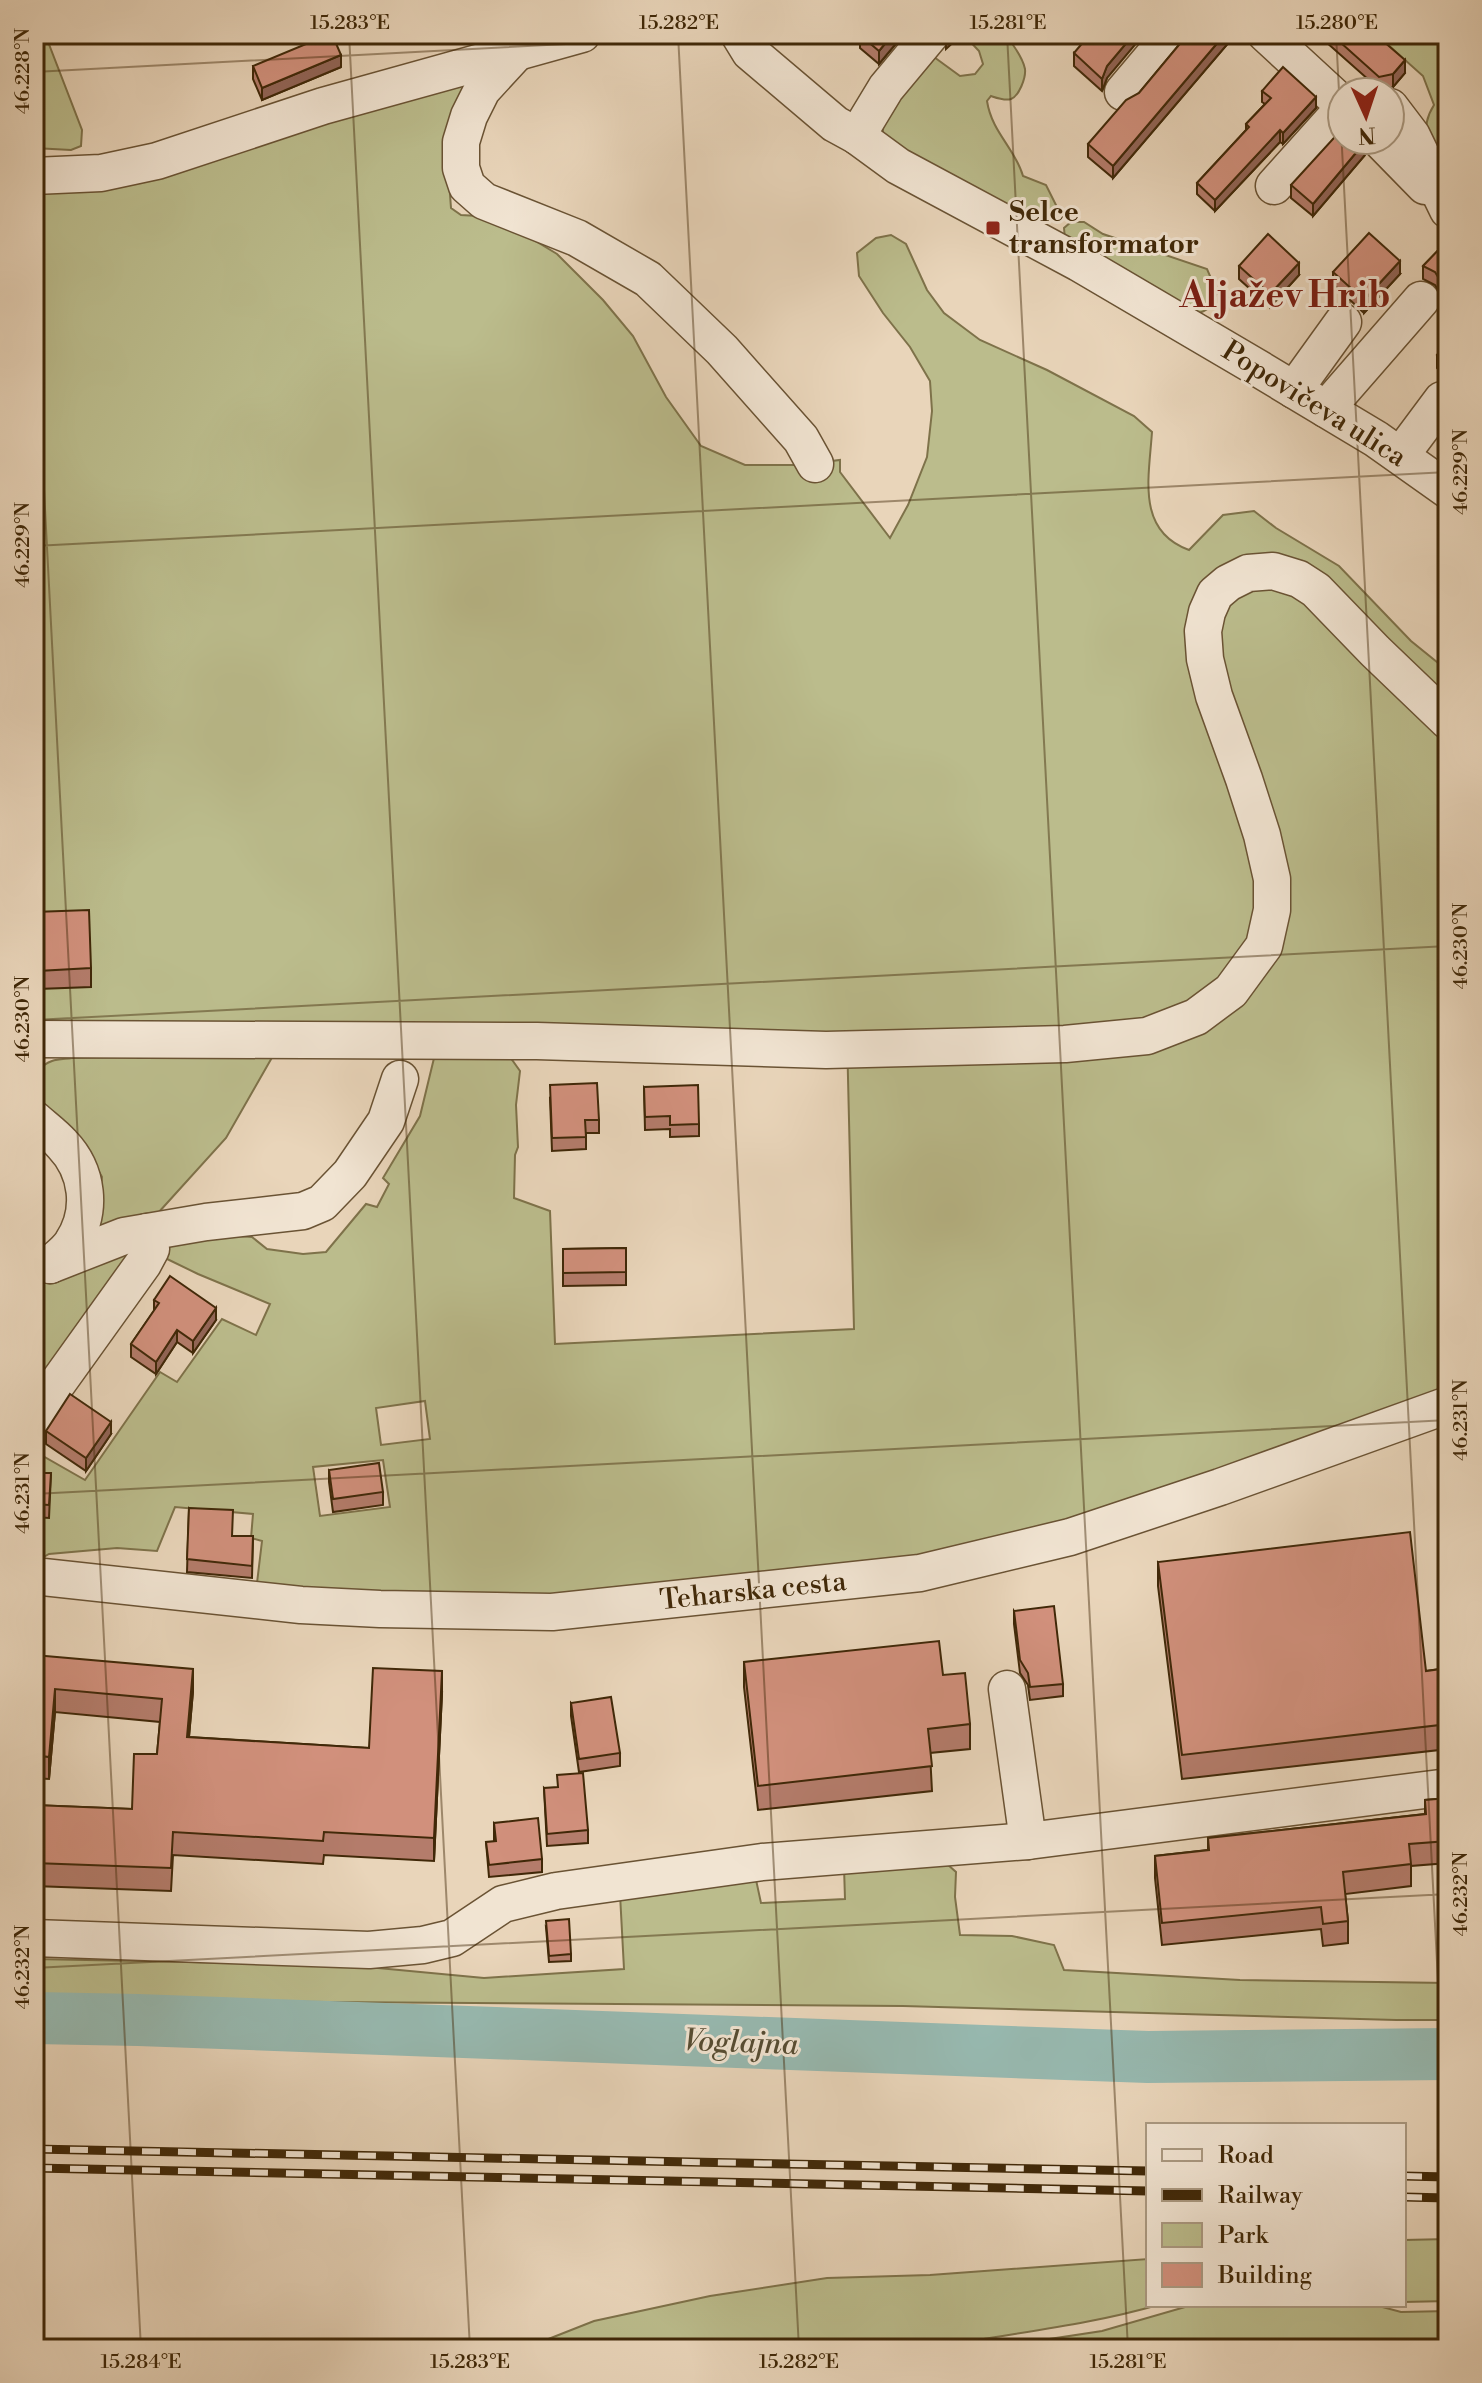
<svg xmlns="http://www.w3.org/2000/svg" width="1482" height="2383" viewBox="0 0 1482 2383" font-family="'Libre Bodoni',serif">
  <style>
    .green { fill: #bbbc8c; stroke: #7e724a; stroke-width: 2; fill-rule: evenodd }
    .lines { fill: none; stroke-linecap: round; stroke-linejoin: round }
    .river { stroke: #97b9b0; stroke-width: 52 }
    .minor-casing { stroke: #6a5334; stroke-width: 39 }
    .minor { stroke: #f1e4d2; stroke-width: 36 }
    .rail-casing { stroke: #402808; stroke-width: 9 }
    .rail { stroke: #f1e4d2; stroke-width: 6; stroke-dasharray: 18; stroke-linecap: butt }
    .wall { fill: #b47c6b; stroke: #402808; stroke-width: 2 }
    .shaded-wall { fill: #926557; stroke: #402808; stroke-width: 2 }
    .building { fill: #d1907c; stroke: #402808; stroke-width: 2 }
    .ticks { fill: none; stroke: #402808; stroke-width: 2; stroke-opacity: 0.45 }
    .poi-dot { fill: #8f2418; stroke: #f1e4d2; stroke-width: 3 }
    .labels { text-anchor: middle; dominant-baseline: central; stroke-width: 6; stroke-linejoin: round; paint-order: stroke }
    .poi-label { font-size: 28px; font-weight: bold; fill: #402808; stroke: #f1e4d2; text-anchor: start }
    .street-label { font-size: 28px; fill: #402808; stroke: #f1e4d2 }
    .water-label { font-size: 30px; font-style: italic; fill: #564c32; stroke: #f1e4d2 }
    .district-label { font-size: 36px; font-weight: bold; fill: #7a1f14; stroke: #f1e4d2 }
    .neatline { fill: none; stroke: #402808; stroke-width: 3 }
    .ticks-label { font-size: 20px; text-anchor: middle; fill: #402808 }
  </style>
  <rect width="100%" height="100%" fill="#e9d5ba"/>
  <filter id="stains"><feTurbulence type="fractalNoise" baseFrequency=".0025" numOctaves="4"/><feColorMatrix values="0 0 0 0 .2 0 0 0 0 .09 0 0 0 0 .02 0 0 0 .5 -.17"/></filter>
  <radialGradient id="worn" r=".72"><stop offset=".6" stop-color="#630" stop-opacity="0"/><stop offset="1" stop-color="#630" stop-opacity=".3"/></radialGradient>
  <!-- green -->
  <g class="green">
    <polygon points="34,34 45,34 82,130 81,146 71,150 34,148"/>
    <path d="M 963,34 L 1005,34 C 1012,43 1023,58 1025,69 C 1026,78 1019,96 1011,99 C 1005,101 997,98 991,96 L 987,101 C 992,133 1015,148 1023,176 L 1046,185 L 1057,207 L 1053,220 L 1040,227 L 884,144 C 876,104 909,83 934,57 L 960,76 L 975,74 L 983,64 L 979,51 Z"/>
    <path d="M 1376,34 L 1448,34 L 1448,176 C 1432,152 1416,133 1434,105 L 1423,76 Z"/>
    <path d="M 460,79 L 467,87 L 447,154 L 451,208 L 461,215 L 478,216 L 514,228 L 557,254 L 603,300 L 633,336 L 666,397 L 701,446 L 745,465 L 799,465 L 840,460 L 840,472 L 890,538 L 908,505 L 927,457 L 932,411 L 930,381 L 910,347 L 883,313 L 859,276 L 857,253 L 876,238 L 891,235 L 906,244 L 927,290 L 944,313 L 980,340 L 1047,370 L 1134,416 L 1152,432 C 1149,477 1136,531 1189,550 L 1223,515 L 1254,511 L 1276,528 L 1339,566 L 1411,641 L 1448,671 L 1448,1387 L 1209,1476 L 1050,1527 L 907,1560 L 553,1598 L 376,1594 L 257,1583 L 262,1541 L 251,1538 L 253,1514 L 175,1507 L 157,1551 L 117,1548 L 49,1554 L 40,1559 L 34,1559 L 34,1451 L 85,1480 L 160,1372 L 177,1382 L 222,1319 L 256,1335 L 270,1304 L 198,1274 L 163,1257 L 162,1239 L 209,1234 L 252,1237 L 267,1249 L 303,1254 L 326,1252 L 366,1204 L 377,1207 L 389,1184 L 383,1178 L 420,1116 L 435,1054 L 510,1057 L 520,1071 L 516,1105 L 518,1147 L 515,1155 L 514,1198 L 550,1211 L 555,1344 L 854,1329 L 847,1036 L 34,1021 L 34,187 ZM 425,1401 L 430,1439 L 381,1445 L 376,1408 ZM 383,1460 L 390,1507 L 320,1516 L 313,1467 Z"/>
    <path d="M 1071,222 L 1084,222 L 1103,234 L 1207,269 L 1217,292 C 1213,305 1209,311 1195,314 L 1065,239 L 1064,228 Z"/>
    <path d="M 274,1054 L 226,1138 L 158,1213 L 96,1228 L 102,1177 L 97,1168 L 40,1111 C 31,1093 30,1069 52,1061 C 58,1059 66,1059 72,1058 Z"/>
    <polygon points="129,1243 134,1249 34,1404 34,1287"/>
    <polygon points="938,1856 956,1872 955,1897 960,1935 1012,1936 1054,1945 1064,1970 1240,1980 1448,1983 1448,2020 1396,2020 903,2006 34,2000 34,1959 295,1964 378,1968 484,1978 624,1969 620,1894 755,1875 761,1903 845,1899 844,1867"/>
    <polygon points="1448,2239 1448,2301 1404,2302 1404,2240"/>
    <path d="M 1148,2259 L 1148,2305 L 1158,2305 C 1089,2325 1019,2332 949,2345 L 937,2349 L 523,2349 L 594,2321 L 710,2296 L 827,2278 L 930,2275 Z"/>
    <polygon points="1192,2305 1375,2305 1401,2312 1448,2311 1448,2349 984,2349 1102,2331"/>
  </g>
  <g class="lines">
    <!-- river -->
    <polyline class="river" points="34,2018 138,2020 1148,2057 1448,2054"/>
    <!-- minor casing -->
    <g class="minor-casing">
      <g id="minor">
        <polyline points="739,34 750,52 835,124 857,136 898,166 1079,263 1251,364 1376,439 1448,490"/>
        <polyline points="1266,34 1342,104"/>
        <polyline points="516,53 482,90 469,116 461,142 461,168 467,186 484,201 577,238 648,279 722,350 801,439 815,464"/>
        <polyline points="1123,92 1172,34"/>
        <polyline points="1390,107 1412,136 1448,210"/>
        <polyline points="857,136 886,88 931,34"/>
        <polyline points="1380,140 1425,186"/>
        <polyline points="34,176 101,173 157,161 323,106 582,34"/>
        <polyline points="1274,186 1342,110"/>
        <polyline points="1294,390 1343,322"/>
        <polyline points="1326,409 1421,300"/>
        <polyline points="1401,455 1442,400"/>
        <polyline points="34,1039 537,1041 826,1050 1065,1044 1147,1036 1196,1017 1231,991 1264,946 1272,910 1272,879 1262,835 1244,779 1214,696 1205,659 1203,631 1207,612 1215,594 1228,583 1248,573 1273,571 1299,579 1316,590 1375,651 1448,721"/>
        <path d="M 34,1119 C 43,1127 54,1135 62,1144 C 88,1171 93,1211 72,1243 C 67,1251 57,1258 50,1265"/>
        <polyline points="50,1265 124,1236 206,1222 303,1211 322,1203 350,1174 386,1121 400,1079"/>
        <polyline points="34,1416 143,1264 151,1249 147,1232"/>
        <polyline points="34,1576 301,1605 380,1609 552,1612 920,1573 1070,1537 1220,1487 1448,1405"/>
        <polyline points="1007,1689 1028,1841"/>
        <polyline points="34,1938 369,1950 423,1945 452,1938 503,1904 556,1891 762,1862 1028,1841 1448,1787"/>
      </g>
    </g>
    <!-- minor -->
    <use href="#minor" class="minor"/>
    <!-- rail casing -->
    <g class="rail-casing">
      <g id="rail">
        <polyline points="34,2149 1148,2171"/>
        <polyline points="34,2168 1148,2191"/>
        <polyline points="1404,2176 1448,2177"/>
        <polyline points="1404,2197 1448,2198"/>
      </g>
    </g>
    <!-- rail -->
    <use href="#rail" class="rail"/>
  </g>
  <!-- wall -->
  <g class="wall">
    <polygon points="904,34 879,64 860,48 860,35"/>
    <polygon points="1188,34 1236,34 1113,178 1088,157 1088,144 1139,93"/>
    <polygon points="1317,34 1375,34 1405,73 1393,87 1379,89"/>
    <polygon points="1074,53 1107,78 1102,91 1074,66"/>
    <polygon points="253,66 341,67 262,100 253,79"/>
    <polygon points="1262,91 1316,108 1283,144 1280,142 1215,211 1197,194 1197,183 1246,130 1246,124 1265,104 1262,102"/>
    <polygon points="1365,155 1313,216 1291,198 1291,185"/>
    <polygon points="1448,240 1448,301 1441,295 1435,285 1423,279 1423,266"/>
    <polygon points="1239,266 1299,275 1270,307 1239,279"/>
    <polygon points="1333,272 1400,274 1364,313 1333,284"/>
    <polygon points="1448,343 1448,378 1437,368 1437,355"/>
    <polygon points="34,912 91,968 91,987 38,989 38,1001 34,1001"/>
    <polygon points="644,1087 699,1124 699,1136 670,1137 670,1129 645,1130"/>
    <polygon points="550,1098 599,1120 599,1133 586,1133 586,1149 552,1151"/>
    <polygon points="626,1248 626,1285 563,1286 563,1249"/>
    <polygon points="154,1300 216,1320 193,1353 177,1342 156,1374 131,1357 131,1344 154,1311"/>
    <polygon points="46,1431 111,1434 86,1471 46,1444"/>
    <polygon points="329,1470 383,1492 383,1505 333,1512 329,1482"/>
    <polygon points="34,1473 51,1473 49,1518 34,1517"/>
    <polygon points="189,1508 232,1536 253,1536 252,1578 187,1572"/>
    <polygon points="1158,1562 1426,1671 1448,1668 1448,1749 1182,1779 1158,1586"/>
    <polygon points="1014,1611 1063,1684 1063,1696 1030,1700 1028,1685 1020,1673 1014,1624"/>
    <polygon points="34,1655 193,1691 189,1737 369,1748 442,1693 434,1861 324,1855 323,1864 173,1855 171,1891 34,1886 34,1805 132,1809 157,1754 160,1722 55,1712 49,1779 34,1778"/>
    <polygon points="744,1662 943,1675 970,1724 970,1749 930,1753 932,1791 758,1810 744,1687"/>
    <polygon points="571,1703 620,1753 620,1766 579,1772 571,1716"/>
    <polygon points="544,1788 588,1830 588,1843 547,1846"/>
    <polygon points="1448,1798 1448,1863 1411,1866 1411,1886 1345,1894 1348,1921 1348,1943 1323,1946 1321,1929 1162,1945 1155,1878 1155,1856 1208,1850 1208,1838 1425,1814 1425,1800"/>
    <polygon points="494,1823 542,1859 542,1872 489,1877 486,1842 494,1842"/>
    <polygon points="546,1927 571,1954 571,1961 549,1962"/>
  </g>
  <!-- shaded-wall -->
  <g class="shaded-wall">
    <polygon points="893,34 904,34 879,64 879,51"/>
    <polygon points="955,34 959,34 959,37 946,49 946,42"/>
    <polygon points="1134,34 1144,34 1107,78 1102,91 1102,79 1107,66"/>
    <polygon points="1225,34 1236,34 1113,178 1113,166"/>
    <polygon points="341,55 341,67 262,100 262,88"/>
    <polygon points="1405,60 1405,73 1393,87 1393,74"/>
    <polygon points="1316,97 1316,108 1283,144 1283,133"/>
    <polygon points="1280,130 1280,142 1215,211 1215,200"/>
    <polygon points="1365,142 1365,155 1313,216 1313,204"/>
    <polygon points="1400,261 1400,274 1364,313 1364,300"/>
    <polygon points="1299,263 1299,275 1270,307 1270,294"/>
    <polygon points="216,1308 216,1320 193,1353 193,1341"/>
    <polygon points="177,1330 177,1342 156,1374 156,1362"/>
    <polygon points="111,1422 111,1434 86,1471 86,1458"/>
    <polygon points="193,1669 193,1691 187,1759 187,1737"/>
    <polygon points="442,1671 442,1693 434,1861 434,1838"/>
    <polygon points="55,1689 55,1712 49,1779 49,1757"/>
  </g>
  <!-- building -->
  <g class="building">
    <polygon points="330,34 332,34 341,55 262,88 253,66"/>
    <polygon points="861,34 893,34 879,51 860,35"/>
    <polygon points="1090,34 1134,34 1107,66 1102,79 1074,53"/>
    <polygon points="1188,34 1225,34 1113,166 1088,144 1126,100 1139,93"/>
    <polygon points="1331,34 1375,34 1405,60 1393,74 1379,77"/>
    <polygon points="1283,67 1316,97 1283,133 1280,130 1215,200 1197,183 1249,127 1246,124 1271,98 1262,91"/>
    <polygon points="1342,129 1342,140 1364,140 1365,142 1313,204 1291,185"/>
    <polygon points="1369,233 1400,261 1364,300 1333,272"/>
    <polygon points="1268,234 1299,263 1270,294 1239,266"/>
    <polygon points="1448,240 1448,289 1441,282 1435,272 1423,266"/>
    <polygon points="1448,343 1448,365 1437,355"/>
    <polygon points="89,910 91,968 38,971 38,982 34,982 34,912"/>
    <polygon points="597,1083 599,1120 585,1120 586,1137 552,1138 550,1085"/>
    <polygon points="698,1085 699,1124 670,1125 670,1116 645,1117 644,1087"/>
    <polygon points="626,1248 626,1272 563,1273 563,1249"/>
    <polygon points="170,1276 216,1308 193,1341 177,1330 156,1362 131,1344 159,1303 154,1300"/>
    <polygon points="70,1394 111,1422 86,1458 46,1431"/>
    <polygon points="379,1463 383,1492 333,1499 329,1470"/>
    <polygon points="34,1473 51,1473 49,1505 34,1504"/>
    <polygon points="189,1508 233,1510 232,1536 253,1536 252,1566 187,1559"/>
    <polygon points="1410,1532 1426,1671 1448,1668 1448,1724 1182,1755 1158,1562"/>
    <polygon points="1054,1606 1063,1684 1030,1687 1028,1673 1020,1660 1014,1611"/>
    <polygon points="939,1641 943,1675 965,1673 970,1724 928,1729 932,1766 758,1786 744,1662"/>
    <polygon points="34,1655 193,1669 187,1737 369,1748 373,1668 442,1671 434,1838 324,1832 323,1841 173,1832 171,1868 34,1863 34,1805 132,1809 134,1754 157,1754 162,1699 55,1689 49,1757 34,1755"/>
    <polygon points="611,1697 620,1753 579,1759 571,1703"/>
    <polygon points="583,1773 588,1830 547,1834 544,1788 558,1787 557,1775"/>
    <polygon points="1448,1798 1448,1841 1409,1844 1411,1864 1343,1872 1348,1921 1323,1924 1321,1907 1162,1923 1155,1856 1209,1850 1208,1838 1426,1814 1425,1800"/>
    <polygon points="538,1818 542,1859 489,1865 486,1842 496,1841 494,1823"/>
    <polygon points="569,1919 571,1954 549,1956 546,1921"/>
  </g>
  <!-- ticks -->
  <path class="ticks" d="M 349,34 L 470,2349M 678,34 L 799,2349M 1007,34 L 1128,2349M 1336,34 L 1448,2172M 34,72 L 758,34M 34,298 L 141,2349M 34,546 L 1448,472M 34,1020 L 1448,946M 34,1494 L 1448,1420M 34,1968 L 1448,1894"/>
  <!-- markers -->
  <rect class="poi-dot" x="985" y="220" width="16" height="16" rx="4"/>
  <g class="labels">
    <!-- poi labels -->
    <g class="poi-label">
      <text x="1009" y="212">Selce<tspan x="1009" dy="32">transformator</tspan></text>
    </g>
    <!-- street labels -->
    <g class="street-label">
      <text transform="translate(1314 404) rotate(32)">Popovičeva ulica</text>
      <text transform="translate(753 1591) rotate(-6)">Teharska cesta</text>
    </g>
    <!-- water labels -->
    <g class="water-label">
      <text transform="translate(741 2043) rotate(2)">Voglajna</text>
    </g>
    <!-- district labels -->
    <g class="district-label">
      <text x="1285" y="296">Aljažev Hrib</text>
    </g>
  </g>
  <!-- margin -->
  <rect width="1482" height="2383" fill="none" stroke="#e9d5ba" stroke-width="88"/>
  <!-- legend -->
  <rect x="1146" y="2123" width="260" height="184" fill="#f1e4d2" stroke="#aa9981" stroke-width="2"/>
  <rect x="1162" y="2149" width="40" height="12" fill="#f1e4d2" stroke="#aa9981" stroke-width="2"/>
  <text x="1218" y="2163" font-size="24" fill="#402808">Road</text>
  <rect x="1162" y="2189" width="40" height="12" fill="#402808" stroke="#aa9981" stroke-width="2"/>
  <text x="1218" y="2203" font-size="24" fill="#402808">Railway</text>
  <rect x="1162" y="2223" width="40" height="24" fill="#bbbc8c" stroke="#aa9981" stroke-width="2"/>
  <text x="1218" y="2243" font-size="24" fill="#402808">Park</text>
  <rect x="1162" y="2263" width="40" height="24" fill="#d1907c" stroke="#aa9981" stroke-width="2"/>
  <text x="1218" y="2283" font-size="24" fill="#402808">Building</text>
  <!-- north arrow -->
  <g transform="translate(1366 116) rotate(177)"><circle r="38" fill="#f1e4d2" stroke="#aa9981" stroke-width="2"/>
  <path d="M0-6L14 30L0 20L-14 30Z" fill="#8f2418"/>
  <text y="-12" font-size="22" font-weight="bold" text-anchor="middle" fill="#402808">N</text>
  </g>
  <rect x="44" y="44" width="1394" height="2295" class="neatline"/>
  <g class="ticks-label">
    <text x="350" y="29">15.283°E</text>
    <text x="679" y="29">15.282°E</text>
    <text x="1008" y="29">15.281°E</text>
    <text x="1337" y="29">15.280°E</text>
    <text transform="translate(22 71) rotate(-90)" y="7">46.228°N</text>
    <text transform="translate(1460 472) rotate(-90)" y="7">46.229°N</text>
    <text transform="translate(22 545) rotate(-90)" y="7">46.229°N</text>
    <text transform="translate(1460 946) rotate(-90)" y="7">46.230°N</text>
    <text transform="translate(22 1019) rotate(-90)" y="7">46.230°N</text>
    <text transform="translate(1460 1420) rotate(-90)" y="7">46.231°N</text>
    <text transform="translate(22 1493) rotate(-90)" y="7">46.231°N</text>
    <text transform="translate(1460 1894) rotate(-90)" y="7">46.232°N</text>
    <text transform="translate(22 1967) rotate(-90)" y="7">46.232°N</text>
    <text x="141" y="2368">15.284°E</text>
    <text x="470" y="2368">15.283°E</text>
    <text x="799" y="2368">15.282°E</text>
    <text x="1128" y="2368">15.281°E</text>
  </g>
  <rect width="100%" height="100%" filter="url(#stains)"/>
  <rect width="100%" height="100%" fill="url(#worn)"/>
</svg>
